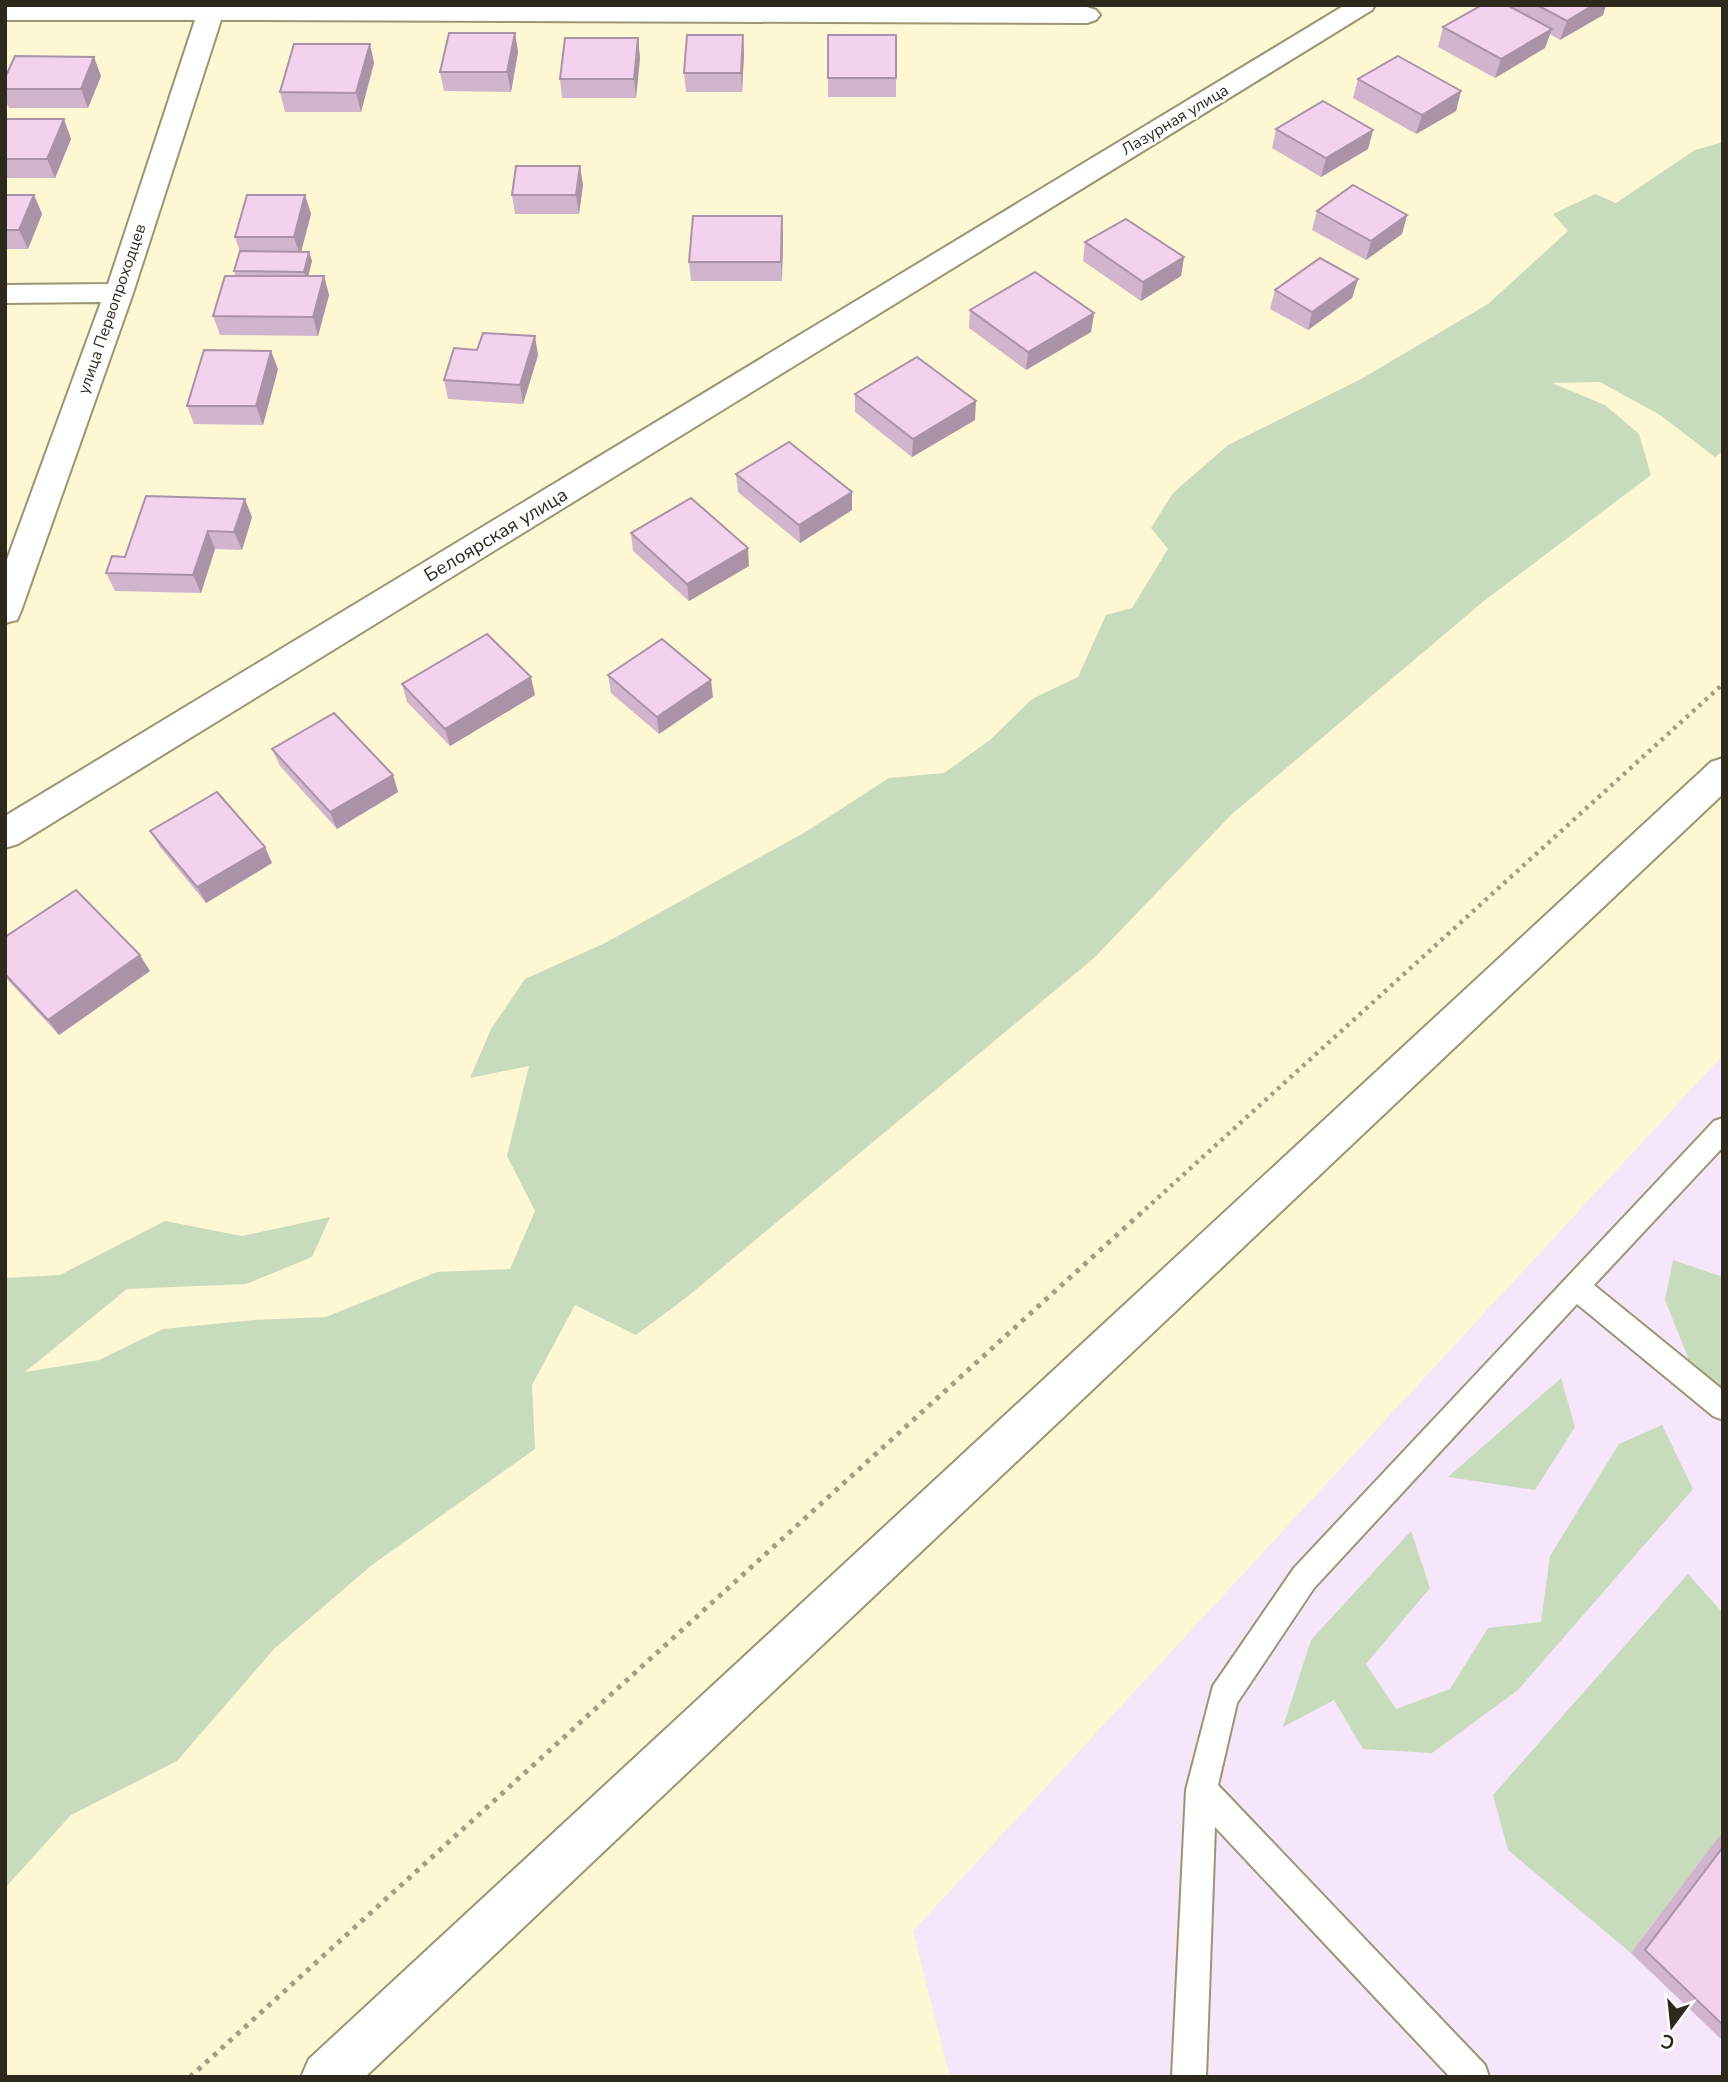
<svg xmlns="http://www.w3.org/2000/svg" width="1728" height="2082" viewBox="0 0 1728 2082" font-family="'Nunito Sans',sans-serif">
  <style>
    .industrial { fill: #f5e6f9 }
    .green { fill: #c8dbbc }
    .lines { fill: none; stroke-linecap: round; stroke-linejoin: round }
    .lane-casing { stroke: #9b9574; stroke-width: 4 }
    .street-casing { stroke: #9b9574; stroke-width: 4 }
    .secondary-casing { stroke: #9b9574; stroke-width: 4 }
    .path-far1 { stroke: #a39f85; stroke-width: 4.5; stroke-dasharray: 3.5 5; stroke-linecap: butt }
    .path { stroke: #a39f85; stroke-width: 5; stroke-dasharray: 4.5 6; stroke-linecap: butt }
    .lane { fill: #fff; fill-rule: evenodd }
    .street { fill: #fff; fill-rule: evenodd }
    .secondary { fill: #fff; fill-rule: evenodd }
    .wall { fill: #d1b5cd }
    .shaded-wall { fill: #aa93a7 }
    .building { fill: #f3d2ee; stroke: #aa93a7; stroke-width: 2 }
    .labels { text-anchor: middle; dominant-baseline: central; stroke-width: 5; stroke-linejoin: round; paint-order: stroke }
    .far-street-label { font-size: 16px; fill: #2d2a1d; stroke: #fff }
    .street-label { font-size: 19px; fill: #2d2a1d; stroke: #fff }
  </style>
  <rect width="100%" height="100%" fill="#fdf7d4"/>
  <!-- industrial -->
  <polygon class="industrial" points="1723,1055 1723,2077 950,2077 913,1931"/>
  <!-- green -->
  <g class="green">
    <polygon points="1723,142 1723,451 1715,457 1660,415 1600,382 1552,383 1605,405 1639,434 1651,475 1485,600 1232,814 1094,958 687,1297 636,1335 575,1305 532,1385 535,1449 372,1565 274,1649 177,1761 71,1815 5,1888 5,1278 60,1275 165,1221 242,1236 330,1217 312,1257 246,1284 127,1289 25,1372 99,1360 163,1329 254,1320 326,1317 437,1272 510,1269 535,1211 507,1156 529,1066 470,1078 491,1029 525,979 605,943 807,831 889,778 944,773 990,740 1032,699 1078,677 1106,615 1132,608 1168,549 1151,528 1173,493 1228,445 1361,379 1488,304 1568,231 1553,214 1595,194 1616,203 1695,150"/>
    <polygon points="1673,1260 1723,1277 1723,1394 1701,1390 1665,1300"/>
    <polygon points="1561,1378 1575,1427 1535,1490 1448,1477"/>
    <polygon points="1662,1425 1693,1489 1518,1690 1432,1753 1363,1749 1334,1700 1283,1727 1311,1640 1411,1531 1430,1588 1366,1664 1396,1709 1450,1689 1488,1628 1541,1622 1550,1556 1619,1444"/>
    <polygon points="1688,1574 1723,1613 1723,1831 1631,1953 1508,1850 1493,1795"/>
  </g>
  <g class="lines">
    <!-- lane casing -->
    <g class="lane-casing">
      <polygon id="lane" points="1723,1118 1723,1147 1594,1285 1723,1390 1723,1420 1713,1416 1577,1304 1314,1588 1237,1703 1218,1785 1485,2065 1489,2077 1450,2077 1215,1827 1206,2077 1172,2077 1186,1790 1213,1686 1294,1568 1714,1121"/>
    </g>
    <!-- street casing -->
    <g class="street-casing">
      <g id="street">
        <polygon points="5,5 1087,7 1096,10 1100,15 1096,20 1087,23 221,20 133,293 21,611 17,620 5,623 5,565 101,302 5,303 5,285 108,284 195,20 5,20"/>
        <polygon points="1345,5 1375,5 1372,10 18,844 5,848 5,816"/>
      </g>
    </g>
    <!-- secondary casing -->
    <g class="secondary-casing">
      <polygon id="secondary" points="1723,758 1723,794 365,2077 301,2077 309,2059 1711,762"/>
    </g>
    <!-- path-far1 -->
    <polyline class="path-far1" points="1139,1215 1723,684"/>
    <!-- path -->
    <polyline class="path" points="190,2077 1141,1213"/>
    <!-- lane -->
    <use href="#lane" class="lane"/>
    <!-- street -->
    <use href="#street" class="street"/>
    <!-- secondary -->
    <use href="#secondary" class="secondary"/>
  </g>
  <!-- wall -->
  <g class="wall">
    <polygon points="1513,5 1606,5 1603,15 1560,40 1550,34 1545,48 1495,78 1438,47 1443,27 1512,8"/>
    <polygon points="515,33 518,52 511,92 444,91 440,72"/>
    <polygon points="743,35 744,54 742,92 686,92 684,73"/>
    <polygon points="638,38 640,58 636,98 562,98 560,79"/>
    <polygon points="370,44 374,63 361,112 285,112 280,92"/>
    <polygon points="101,76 88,108 9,108 5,99 5,78"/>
    <rect x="828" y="78" width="68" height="19"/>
    <polygon points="1358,79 1461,91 1456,111 1416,134 1353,98"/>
    <polygon points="5,119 71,139 55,178 5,178"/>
    <polygon points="1276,129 1373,130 1368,149 1321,177 1272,148"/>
    <polygon points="583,185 579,214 515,214 512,195"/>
    <polygon points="5,195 34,195 42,214 28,249 5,249"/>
    <polygon points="305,195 311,214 301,251 309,252 312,261 308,276 324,276 329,295 318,336 220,335 213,316 235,276 234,271 240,252 235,237"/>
    <polygon points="1317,211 1407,215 1402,234 1366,260 1312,230"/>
    <polygon points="782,216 783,235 782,281 691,281 689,262"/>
    <polygon points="1085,242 1184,257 1181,276 1141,301 1083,261"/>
    <polygon points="1358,279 1352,298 1308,330 1270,309 1275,290"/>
    <polygon points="970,310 1094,313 1091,332 1026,370 969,328"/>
    <polygon points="538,355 523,404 448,399 444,380"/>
    <polygon points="278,369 263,425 194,424 187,406"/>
    <polygon points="855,394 975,420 912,457 855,412"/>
    <polygon points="736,474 852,510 800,543 738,492"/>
    <polygon points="252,517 242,550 215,549 201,593 115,591 106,573 125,557"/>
    <polygon points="631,533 749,566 689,601 633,551"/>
    <polygon points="608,675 713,697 659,734 611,693"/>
    <polygon points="402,684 535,695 450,746 407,702"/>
    <polygon points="272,749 393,775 398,792 337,829 280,766"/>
    <polygon points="150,831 272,863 206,903 160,847"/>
    <polygon points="5,937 150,971 59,1035 5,977"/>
    <polygon points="1723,1831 1723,2041 1631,1953"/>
  </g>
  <!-- shaded-wall -->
  <g class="shaded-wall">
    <polygon points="1593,5 1606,5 1603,15 1560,40 1567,21"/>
    <polygon points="1552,29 1545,48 1495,78 1501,59"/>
    <polygon points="515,33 518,52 511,92 507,72"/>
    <polygon points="743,35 744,54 742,92 741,73"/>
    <polygon points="638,38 640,58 636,98 634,79"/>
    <polygon points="370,44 374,63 361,112 356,93"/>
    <polygon points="94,57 101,76 88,108 81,89"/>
    <polygon points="1461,91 1456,111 1416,134 1422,115"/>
    <polygon points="64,119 71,139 55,178 47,159"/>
    <polygon points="1373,130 1368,149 1321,177 1326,158"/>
    <polygon points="580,166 583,185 579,214 576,195"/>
    <polygon points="34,195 42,214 28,249 19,230"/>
    <polygon points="305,195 311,214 300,256 294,237"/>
    <polygon points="1407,215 1402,234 1366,260 1371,241"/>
    <polygon points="782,216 783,235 782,281 781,262"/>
    <polygon points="309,252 312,261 307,281 304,272"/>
    <polygon points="1184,257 1181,276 1141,301 1143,282"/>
    <polygon points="324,276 329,295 318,336 313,317"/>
    <polygon points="1358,279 1352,298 1308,330 1312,312"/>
    <polygon points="1094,313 1091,332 1026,370 1028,352"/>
    <polygon points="535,336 538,355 523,404 520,385"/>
    <polygon points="271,351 278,369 263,425 256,406"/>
    <polygon points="976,401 975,420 912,457 913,439"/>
    <polygon points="852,492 852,510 800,543 799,525"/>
    <polygon points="245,499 252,517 242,550 234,532"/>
    <polygon points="208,531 215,549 201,593 193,575"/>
    <polygon points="748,548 749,566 689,601 687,584"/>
    <polygon points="531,677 535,695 450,746 445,729"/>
    <polygon points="711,680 713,697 659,734 657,717"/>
    <polygon points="393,775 398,792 337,829 330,812"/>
    <polygon points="265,847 272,863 206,903 197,887"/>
    <polygon points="140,955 150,971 59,1035 48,1020"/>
  </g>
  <!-- building -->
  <g class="building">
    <polygon points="1482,5 1507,5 1552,29 1501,59 1443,27"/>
    <polygon points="1537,5 1593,5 1567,21"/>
    <polygon points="449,33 515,33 507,72 440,72"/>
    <polygon points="687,35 743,35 741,73 684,73"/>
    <rect x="828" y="35" width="68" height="43"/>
    <polygon points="565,38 638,38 634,79 560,79"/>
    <polygon points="294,44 370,44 356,93 280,92"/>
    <polygon points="15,56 94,57 81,89 5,89 5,78"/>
    <polygon points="1398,56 1461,91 1422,115 1358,79"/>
    <polygon points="1323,101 1373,130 1326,158 1276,129"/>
    <polygon points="5,119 64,119 47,159 5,159"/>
    <polygon points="516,166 580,166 576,195 512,195"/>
    <polygon points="1353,185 1407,215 1371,241 1317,211"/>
    <polygon points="5,195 34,195 19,230 5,230"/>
    <polygon points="247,195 305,195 294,237 235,237"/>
    <polygon points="693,216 782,216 781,262 689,262"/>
    <polygon points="1126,219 1184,257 1143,282 1085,242"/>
    <polygon points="240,251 309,252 304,272 234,271"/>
    <polygon points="1320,258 1358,279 1312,312 1275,290"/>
    <polygon points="1035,272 1094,313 1028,352 970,310"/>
    <polygon points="225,276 324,276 313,317 213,316"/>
    <polygon points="483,333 535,336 520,385 444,380 454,348 477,350"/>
    <polygon points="204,350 271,351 256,406 187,406"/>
    <polygon points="917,357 976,401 913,439 855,394"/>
    <polygon points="789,442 852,492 799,525 736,474"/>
    <polygon points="146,496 245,499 234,532 208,531 193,575 106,573 112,556 125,557"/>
    <polygon points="691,498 748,548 687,584 631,533"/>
    <polygon points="487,634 531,677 445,729 402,684"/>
    <polygon points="662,639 711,680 657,717 608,675"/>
    <polygon points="334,713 393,775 330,812 272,749"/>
    <polygon points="217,792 265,847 197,887 150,831"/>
    <polygon points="76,890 140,955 48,1020 5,974 5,937"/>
    <polygon points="1723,1847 1723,2025 1645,1950"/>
  </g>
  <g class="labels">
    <!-- far-street labels -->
    <g class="far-street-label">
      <text transform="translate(1175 120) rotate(-31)">Лазурная улица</text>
      <text transform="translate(112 309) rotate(-71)">улица Первопроходцев</text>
    </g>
    <!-- street labels -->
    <g class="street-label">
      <text transform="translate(496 535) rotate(-31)">Белоярская улица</text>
    </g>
  </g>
  <!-- border -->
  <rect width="1728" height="2082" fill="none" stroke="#2d2a1d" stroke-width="14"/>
  <!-- north arrow -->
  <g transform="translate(1672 2026) rotate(195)" stroke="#ffffff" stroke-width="5" paint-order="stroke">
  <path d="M0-5L12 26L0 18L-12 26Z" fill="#2d2a1d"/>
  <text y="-10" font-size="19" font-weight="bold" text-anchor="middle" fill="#2d2a1d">С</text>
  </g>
</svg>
